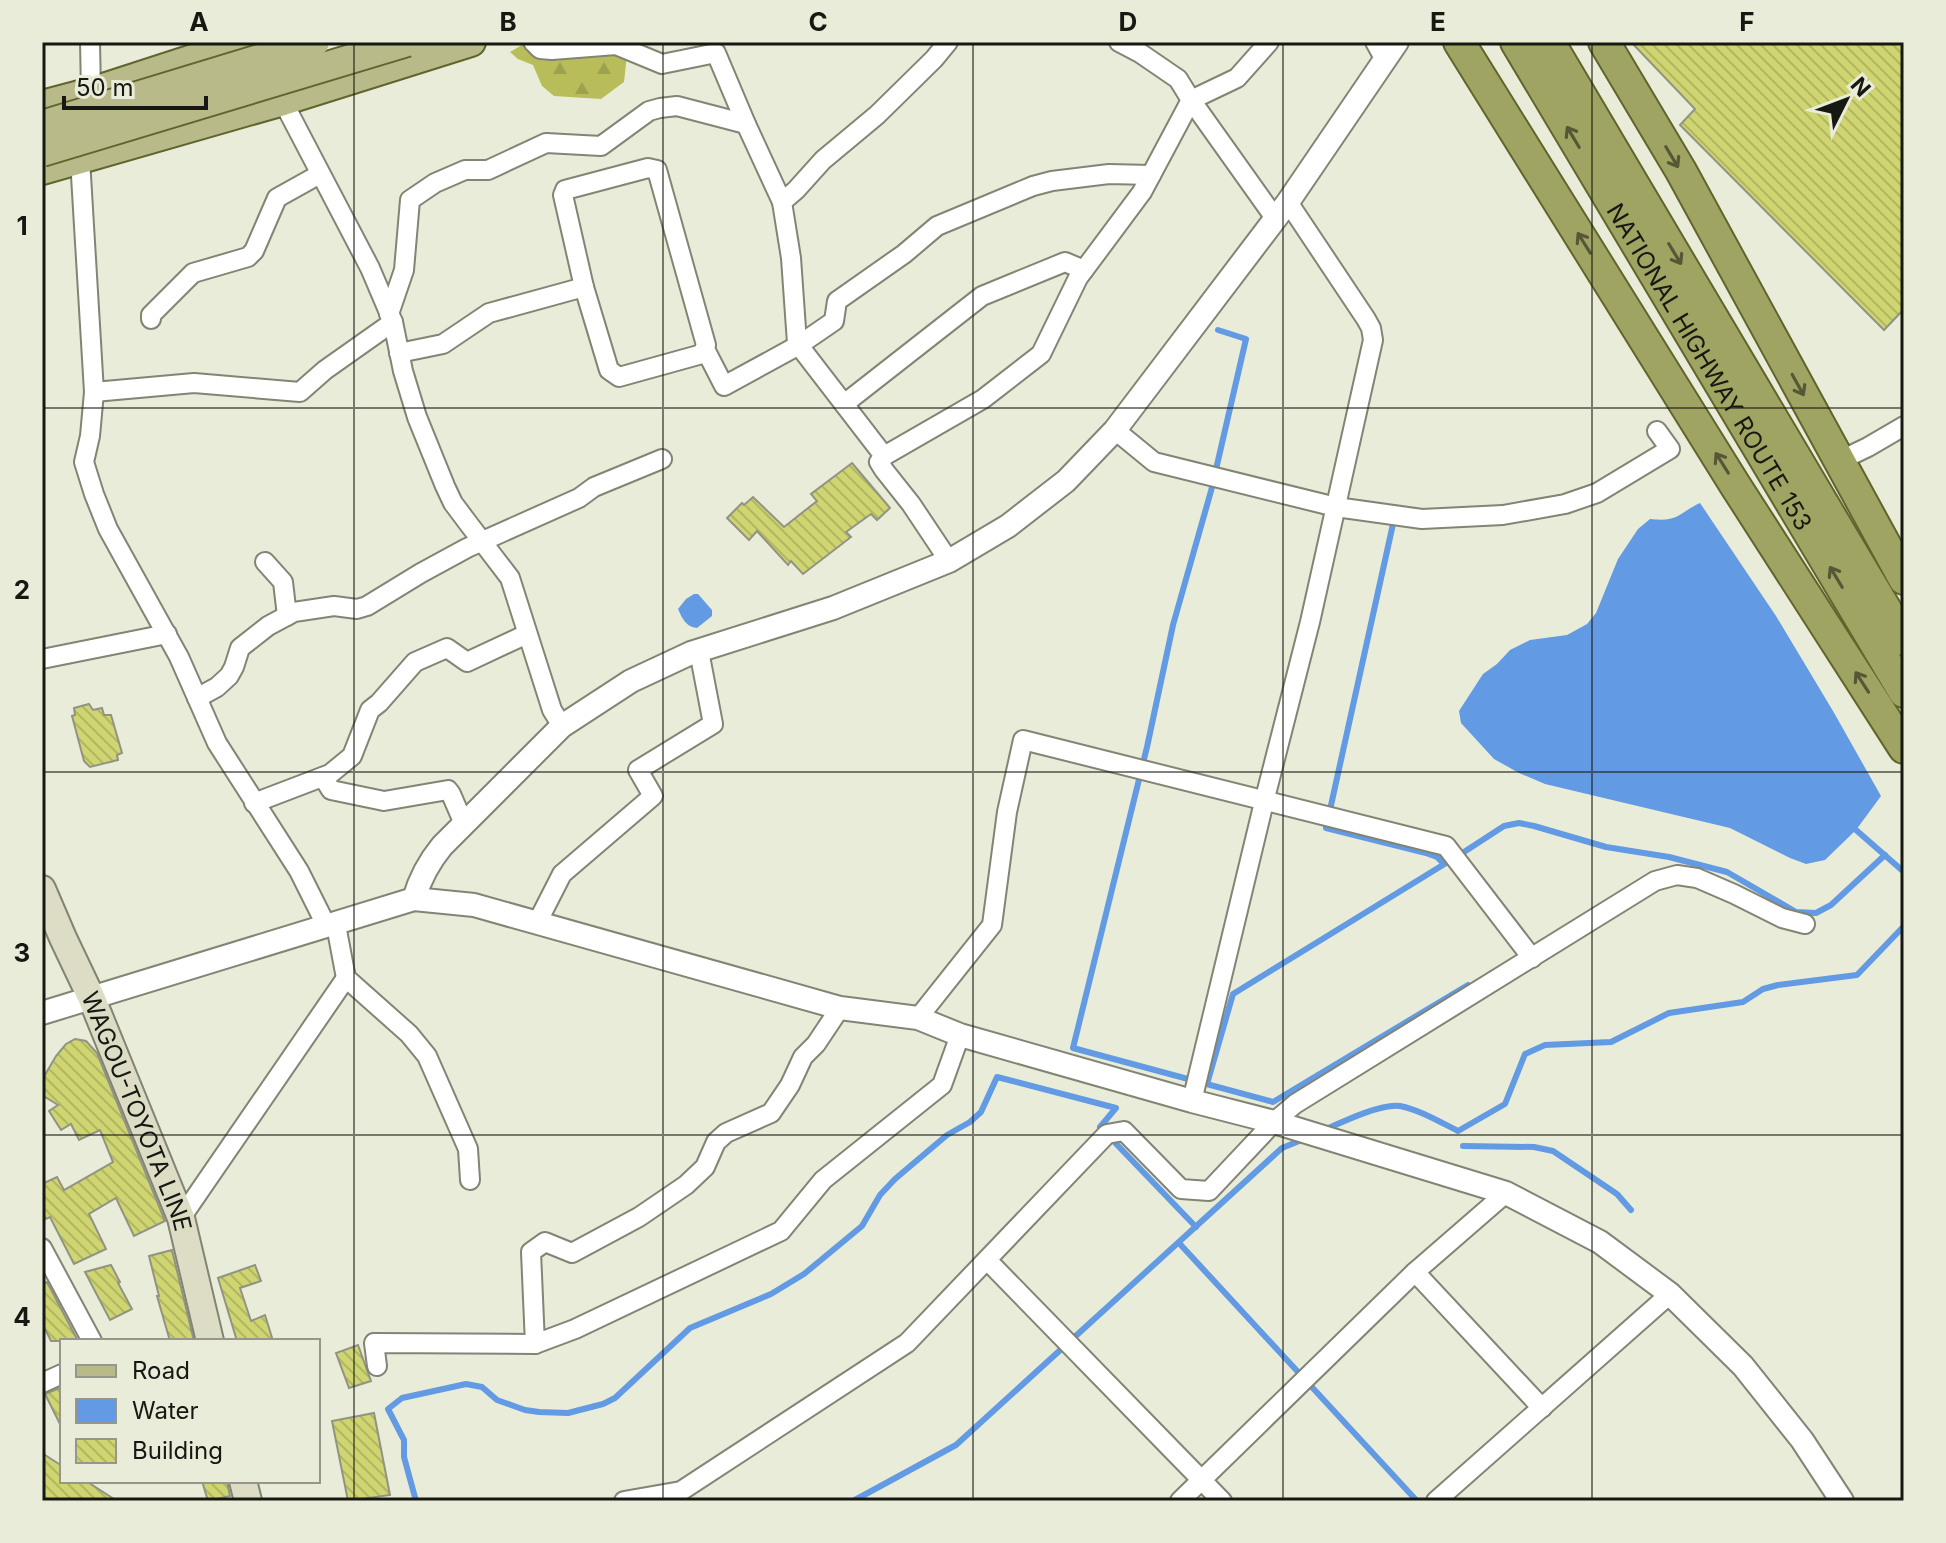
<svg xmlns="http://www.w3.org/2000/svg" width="1946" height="1543" viewBox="0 0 1946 1543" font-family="Inter,sans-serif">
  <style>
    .forest { fill: url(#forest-firs) }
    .water { fill: #629ae3 }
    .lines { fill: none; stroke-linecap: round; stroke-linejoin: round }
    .stream { stroke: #629ae3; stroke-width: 6 }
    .building { fill: url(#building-back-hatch); stroke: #919383; stroke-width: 2 }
    .minor-casing { stroke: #828474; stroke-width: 22 }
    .tertiary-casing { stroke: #828474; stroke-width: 26 }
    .secondary-casing { stroke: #828474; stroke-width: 30 }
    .primary-casing { stroke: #61642c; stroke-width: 32 }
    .trunk-casing { stroke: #61642c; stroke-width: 34 }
    .minor { stroke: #fff; stroke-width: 18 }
    .tertiary { stroke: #fff; stroke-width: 22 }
    .secondary { stroke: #dcddc4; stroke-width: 26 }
    .primary { stroke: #b8bb89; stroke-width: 28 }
    .trunk { stroke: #a0a462; stroke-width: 30 }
    .primary-bridge-casing { stroke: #61642c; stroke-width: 32; stroke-linecap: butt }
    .primary-bridge { stroke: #b8bb89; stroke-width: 28 }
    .oneway { stroke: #555736 }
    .grid { fill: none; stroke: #171812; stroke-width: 2; stroke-opacity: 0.55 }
    .labels { text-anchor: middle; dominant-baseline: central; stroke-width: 6; stroke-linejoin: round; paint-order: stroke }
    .street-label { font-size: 24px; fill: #171812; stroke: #eaecda }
    .neatline { fill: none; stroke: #171812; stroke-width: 3 }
    .grid-label { font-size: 26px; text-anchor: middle; font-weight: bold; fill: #171812 }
  </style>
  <defs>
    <pattern id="forest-firs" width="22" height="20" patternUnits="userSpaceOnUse" patternTransform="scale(2)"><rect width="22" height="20" fill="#b8bd59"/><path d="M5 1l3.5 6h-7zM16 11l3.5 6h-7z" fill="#9da24c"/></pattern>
    <pattern id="building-back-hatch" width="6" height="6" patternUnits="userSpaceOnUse" patternTransform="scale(2)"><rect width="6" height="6" fill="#cfd571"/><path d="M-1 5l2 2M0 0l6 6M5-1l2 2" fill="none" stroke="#b1b661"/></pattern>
  </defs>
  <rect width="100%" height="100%" fill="#eaecda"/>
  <!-- forest -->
  <polygon class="forest" points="522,45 527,51 615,48 627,55 624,82 601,99 554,96 542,86 533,65 518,59 510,52"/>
  <!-- water -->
  <g class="water">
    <path d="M 1700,503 L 1776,616 L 1833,711 L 1881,796 L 1856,830 L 1825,860 L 1806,864 L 1790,858 L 1730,828 L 1545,784 L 1519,773 L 1494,759 L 1461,723 L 1459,711 L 1483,674 L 1497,664 L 1510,650 L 1530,640 L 1567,635 L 1587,624 L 1596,613 L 1618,559 L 1638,529 L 1650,519 C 1679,522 1677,514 1700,503 Z"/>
    <path d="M 694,594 L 698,594 L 712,610 L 712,616 L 697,628 C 686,627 682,618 678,609 L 686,599 Z"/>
  </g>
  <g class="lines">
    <!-- stream -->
    <g class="stream">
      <polyline points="1218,330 1246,339 1211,491 1173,625 1147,747 1073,1048 1273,1102 1468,985"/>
      <polyline points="1393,524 1326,828 1426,853 1437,857 1444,864"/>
      <polyline points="1856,830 1904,872"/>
      <polyline points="1207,1084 1233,994 1464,852 1504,826 1519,823 1534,826 1606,847 1669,857 1727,872 1796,912 1816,913 1831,905 1885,855"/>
      <path d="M 1322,1131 C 1340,1123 1381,1103 1400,1106 C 1420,1110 1440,1122 1458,1131 L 1505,1104 L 1525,1054 L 1545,1045 L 1611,1042 L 1669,1013 L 1743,1002 L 1763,989 L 1778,985 L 1857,975 L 1904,926"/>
      <polyline points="1463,1146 1534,1147 1553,1151 1617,1194 1631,1210"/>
      <polyline points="1179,1243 1417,1501"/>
      <polyline points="416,1501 404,1457 404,1440 388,1409 402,1398 466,1384 482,1387 497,1400 525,1410 539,1412 568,1413 603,1404 615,1398 690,1328 771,1294 804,1274 862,1226 880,1195 895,1179 947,1135 970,1122 981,1112 997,1077 1116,1108 1100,1127 1196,1227"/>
      <polyline points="853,1501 956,1445 1282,1148 1304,1139"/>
    </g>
  </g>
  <!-- building -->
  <g class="building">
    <polygon points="1631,42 1904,42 1904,309 1884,330 1680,125 1695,109"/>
    <polygon points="852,463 890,508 877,520 871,514 846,532 851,537 803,574 791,561 788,565 757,531 749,540 727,518 742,503 744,505 753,497 784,527 817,501 811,494"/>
    <polygon points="89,704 93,710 102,708 104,715 111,715 122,753 117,755 118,760 90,767 84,761 72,716 75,715 74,708"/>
    <polygon points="75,1039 86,1041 97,1053 165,1221 134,1236 116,1198 89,1214 106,1249 74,1264 50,1217 46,1219 42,1211 42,1184 57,1177 64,1190 113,1162 100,1130 79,1140 71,1124 61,1130 49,1111 58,1105 42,1095 42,1080 56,1056 66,1044"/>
    <polygon points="172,1250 194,1341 170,1341 157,1296 159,1296 149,1256"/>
    <polygon points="111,1265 120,1282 118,1283 132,1309 110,1320 85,1272"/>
    <polygon points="255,1265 261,1281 240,1288 251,1321 265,1315 273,1341 237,1341 218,1278"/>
    <polygon points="47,1282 78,1341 51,1341 42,1323 42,1284"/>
    <polygon points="358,1345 371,1381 349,1388 336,1353"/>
    <polygon points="62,1387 62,1428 45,1394"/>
    <polygon points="374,1413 390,1495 348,1501 332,1421"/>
    <polygon points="42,1453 62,1466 62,1481 86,1481 117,1501 42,1501"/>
    <polygon points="202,1481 227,1481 230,1496 208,1501"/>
  </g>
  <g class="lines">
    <!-- minor casing -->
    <g class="minor-casing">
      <g id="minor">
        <polyline points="90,42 91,92"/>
        <polyline points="533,42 540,49 552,50 616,45 662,64 716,53 746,124 782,202"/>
        <polyline points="948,42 934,59 877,115 823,160 796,190 782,202 791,258 797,343 884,456 879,462 884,470 911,504 949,561"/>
        <polyline points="1119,42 1140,53 1178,79 1191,100 1237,78 1269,42"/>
        <polyline points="1375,42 1385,60"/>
        <polyline points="279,94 370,268 393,322 403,371 417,417 445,486 453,503 468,523 510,578 552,710 562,726"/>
        <polyline points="80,159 94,392 90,436 84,462 94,494 108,529 179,657 217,743 299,871 327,927"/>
        <polygon points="648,168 657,170 706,345 702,354 619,377 609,370 584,287 563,195 565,190"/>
        <polyline points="389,314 404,270 410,200 435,183 465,170 488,170 546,143 601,146 649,111 660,108 677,106 746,124"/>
        <polyline points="151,319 151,315 193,273 248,257 254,251 277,198 320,174"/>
        <polyline points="705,349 724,386 799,345 834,321 837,301 904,254 937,226 1033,186 1052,181 1109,174 1151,175"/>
        <polyline points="399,353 443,344 489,313 584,287"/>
        <polyline points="94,392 194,383 300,392 325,370 393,322"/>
        <polyline points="844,404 982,296 1065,262 1084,270"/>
        <polyline points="1115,430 1154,462 1336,507 1422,519 1503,515 1565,504 1597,493 1670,449 1657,431"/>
        <polyline points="884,456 983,399 1041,354 1078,278 1142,192 1191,100 1275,218"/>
        <polyline points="1839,461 1868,447 1904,426"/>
        <polyline points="265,562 283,582 287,616"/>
        <polyline points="42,659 167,634"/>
        <polyline points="197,698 217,687 229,676 234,667 240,648 268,626 294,612 334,606 357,609 367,606 421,573 467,548 579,498 594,487 662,459"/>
        <polyline points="323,777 331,790 384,801 448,790 451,794 464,824"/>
        <polyline points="254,803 330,774 352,756 370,710 379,703 415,662 447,648 467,662 527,634"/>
        <polyline points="537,923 562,874 653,796 638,770 713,724 699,651"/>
        <polyline points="336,925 346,978 409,1034 427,1056 468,1149 470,1180"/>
        <polyline points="840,1008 816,1044 803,1057 790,1085 771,1113 726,1133 716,1142 705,1167 686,1185 639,1217 572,1253 545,1242 531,1252 535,1344 575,1329 781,1231 823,1180 942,1085 960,1035"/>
        <polyline points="918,1018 992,925 1007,812 1023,740 1446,846 1532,958"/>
        <polyline points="1192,1101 1264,802 1310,622 1373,340 1371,328 1366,319 1288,202"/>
        <polyline points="181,1218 346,978"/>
        <polyline points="42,1248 92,1341"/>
        <polyline points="987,1260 1222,1501"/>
        <polyline points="1415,1272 1542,1408"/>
        <polyline points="377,1366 374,1343 535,1344"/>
        <polyline points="42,1383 62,1374"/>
        <polyline points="624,1501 681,1491 907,1343 1107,1134 1124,1131 1181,1189 1209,1191 1274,1122 1295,1104 1655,881 1677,875 1697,878 1734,894 1782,918 1805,924"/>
        <polyline points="1180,1501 1415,1272 1506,1193"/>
        <polyline points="1436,1501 1670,1294"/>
      </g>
    </g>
    <!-- tertiary casing -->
    <g class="tertiary-casing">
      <g id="tertiary">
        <path d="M 414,899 C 420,878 428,863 442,846 L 562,726 L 631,681 L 691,653 L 833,608 L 949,561 L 1008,526 L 1066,481 L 1115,430 L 1288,202 L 1397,42"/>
        <polyline points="42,1013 414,899 474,905 840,1008 918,1018 960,1035 1192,1101 1274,1122 1506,1193 1600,1242 1670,1294 1743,1366 1802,1440 1842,1501"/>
      </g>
    </g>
    <!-- secondary casing -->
    <g class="secondary-casing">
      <g id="secondary">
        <path id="s1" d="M 42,889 L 63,938 L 92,999 L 181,1218 L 210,1341"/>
        <polyline points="243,1481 248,1501"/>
      </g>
    </g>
    <!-- primary casing -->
    <g class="primary-casing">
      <g id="primary">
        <polyline points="42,105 91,92 245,42"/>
        <polyline points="42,170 283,101 471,42"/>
      </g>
    </g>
    <!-- trunk casing -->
    <g class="trunk-casing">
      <g id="trunk">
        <polyline points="1459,42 1735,485 1904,748"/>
        <path id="s2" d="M 1516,42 L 1904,692"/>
        <polyline points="1549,42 1904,640"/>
        <polyline points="1604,42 1681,171 1904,579"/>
      </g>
    </g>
    <!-- minor -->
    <use href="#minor" class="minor"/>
    <!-- tertiary -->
    <use href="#tertiary" class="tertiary"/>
    <!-- secondary -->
    <use href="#secondary" class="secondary"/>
    <!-- primary -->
    <use href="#primary" class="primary"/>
    <!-- trunk -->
    <use href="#trunk" class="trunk"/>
    <!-- primary-bridge casing -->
    <g class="primary-bridge-casing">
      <g id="primary-bridge">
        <polyline points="42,125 315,42"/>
        <polyline points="42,152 407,42"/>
      </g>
    </g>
    <!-- primary-bridge -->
    <use href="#primary-bridge" class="primary-bridge"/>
  </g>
  <!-- one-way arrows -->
  <defs><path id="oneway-shaft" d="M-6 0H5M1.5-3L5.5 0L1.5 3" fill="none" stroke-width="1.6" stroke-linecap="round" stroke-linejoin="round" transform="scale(2)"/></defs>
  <g class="oneway">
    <use href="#oneway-shaft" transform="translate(1573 137) rotate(-121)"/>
    <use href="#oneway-shaft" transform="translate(1672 157) rotate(59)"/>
    <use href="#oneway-shaft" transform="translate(1584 243) rotate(-122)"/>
    <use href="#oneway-shaft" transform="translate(1675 254) rotate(59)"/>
    <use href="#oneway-shaft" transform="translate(1798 385) rotate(61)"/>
    <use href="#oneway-shaft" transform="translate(1722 463) rotate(-122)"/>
    <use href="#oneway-shaft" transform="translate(1836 577) rotate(-121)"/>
    <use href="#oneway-shaft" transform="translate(1862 682) rotate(-123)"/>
  </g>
  <!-- grid -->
  <path class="grid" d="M 354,42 L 354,1501M 663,42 L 663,1501M 973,42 L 973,1501M 1283,42 L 1283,1501M 1592,42 L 1592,1501M 42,408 L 1904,408M 42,772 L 1904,772M 42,1135 L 1904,1135"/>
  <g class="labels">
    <!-- street labels -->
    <g class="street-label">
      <text stroke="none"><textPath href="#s2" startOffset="378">NATIONAL HIGHWAY ROUTE 153</textPath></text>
      <text stroke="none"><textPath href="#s1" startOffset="242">WAGOU-TOYOTA LINE</textPath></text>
    </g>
  </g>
  <!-- border -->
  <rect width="1946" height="1543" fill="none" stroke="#eaecda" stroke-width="88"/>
  <!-- legend -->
  <rect x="60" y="1339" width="260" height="144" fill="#eaecda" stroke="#96978a" stroke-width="2"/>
  <rect x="76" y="1365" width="40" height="12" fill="#b8bb89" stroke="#96978a" stroke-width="2"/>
  <text x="132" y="1379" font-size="24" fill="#171812">Road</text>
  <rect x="76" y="1399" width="40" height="24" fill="#629ae3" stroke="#96978a" stroke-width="2"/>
  <text x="132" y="1419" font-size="24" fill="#171812">Water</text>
  <rect x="76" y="1439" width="40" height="24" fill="url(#building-back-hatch)" stroke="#96978a" stroke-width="2"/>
  <text x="132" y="1459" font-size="24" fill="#171812">Building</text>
  <!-- north arrow -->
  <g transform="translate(1846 100) rotate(48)" stroke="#eaecda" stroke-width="6" paint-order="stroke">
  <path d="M0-6L14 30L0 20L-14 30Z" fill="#171812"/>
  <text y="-12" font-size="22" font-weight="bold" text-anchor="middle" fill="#171812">N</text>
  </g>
  <!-- scale -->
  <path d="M64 96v12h142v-12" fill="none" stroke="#171812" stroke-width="4"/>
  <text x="76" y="96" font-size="24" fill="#171812" stroke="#eaecda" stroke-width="6" paint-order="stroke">50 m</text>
  <rect x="44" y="44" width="1858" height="1455" class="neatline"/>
  <g class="grid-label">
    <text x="199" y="31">A</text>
    <text x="508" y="31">B</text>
    <text x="818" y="31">C</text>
    <text x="1128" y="31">D</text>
    <text x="1438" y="31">E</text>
    <text x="1747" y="31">F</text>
    <text x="22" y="235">1</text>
    <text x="22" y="599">2</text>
    <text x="22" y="962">3</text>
    <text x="22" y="1326">4</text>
  </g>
</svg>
